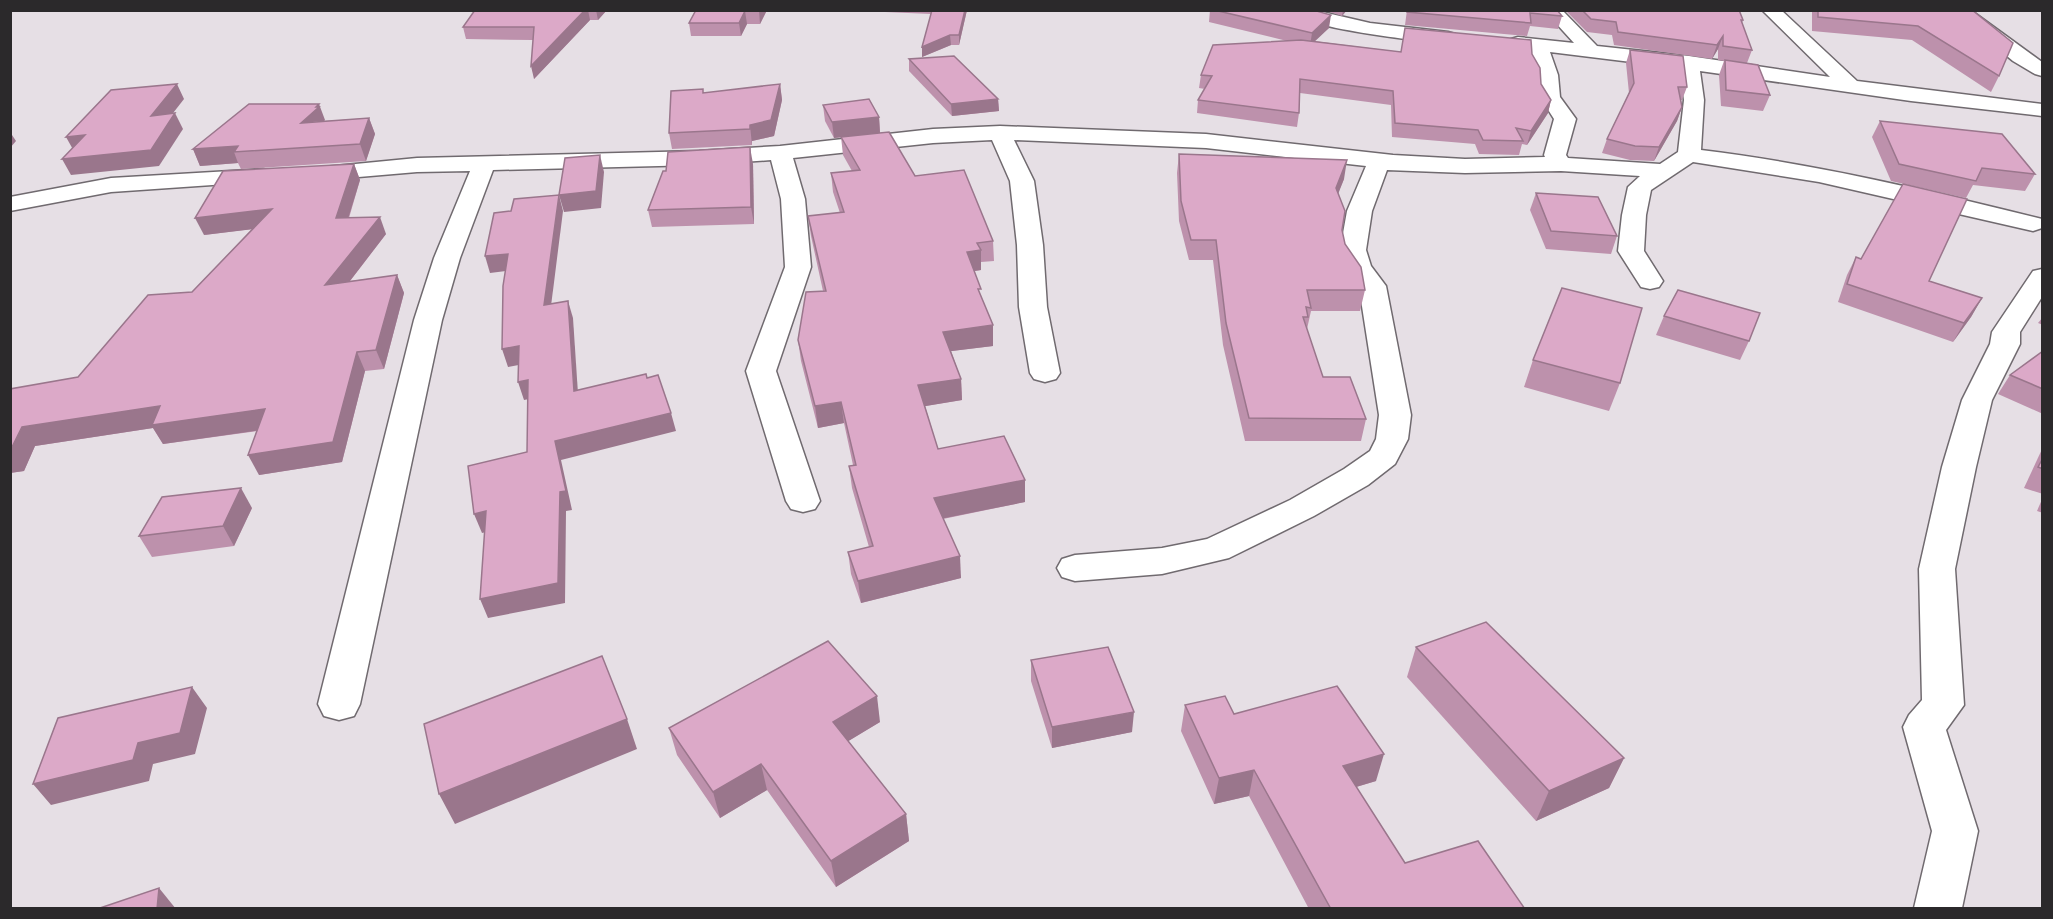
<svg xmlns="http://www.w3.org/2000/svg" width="2053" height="919" viewBox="0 0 2053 919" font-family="Roboto,sans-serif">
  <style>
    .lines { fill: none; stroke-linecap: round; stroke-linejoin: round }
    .minor-casing { stroke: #706a6f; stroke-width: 3 }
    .minor { fill: #fff; fill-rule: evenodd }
    .wall { fill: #bd91ac }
    .shaded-wall { fill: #9a768c }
    .building { fill: #dca9c8; stroke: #9a768c; stroke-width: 1.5 }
  </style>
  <rect width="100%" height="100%" fill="#e6dfe5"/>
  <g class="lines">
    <!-- minor casing -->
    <g class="minor-casing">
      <g id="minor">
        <path d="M 1286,10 L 1314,10 L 1370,23 L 1448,32 L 1455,34 L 1457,38 L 1455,42 L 1448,44 C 1421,41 1300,28 1286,10 Z"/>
        <path d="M 1544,10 L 1562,10 L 1597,46 L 1689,56 L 1830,77 L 1762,10 L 1781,10 L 1857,81 L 2042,104 L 2042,116 L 1911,101 L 1700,71 L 1704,100 L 1701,150 C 1816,164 1929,191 2042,219 L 2042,228 L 2033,231 L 1819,182 L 1693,162 L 1651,190 L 1646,215 L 1644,251 L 1663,281 L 1659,287 L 1650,289 L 1641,287 L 1618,251 L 1622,215 L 1628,187 L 1640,176 L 1561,171 L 1465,173 L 1387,170 L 1372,211 L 1366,250 L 1371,266 L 1386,286 L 1411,415 L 1408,439 L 1395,464 L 1368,485 L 1314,516 L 1229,558 L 1162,574 L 1075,581 L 1062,577 L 1057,568 L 1062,559 L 1075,555 L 1162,548 L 1207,539 L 1290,500 L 1344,469 L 1370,451 L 1376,439 L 1379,415 L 1359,287 L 1343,263 L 1340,250 L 1347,211 L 1366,166 L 1206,148 L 1014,140 L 1034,181 L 1043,245 L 1047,307 L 1060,373 L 1056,379 L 1045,382 L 1034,379 L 1030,373 L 1019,307 L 1017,245 L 1010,181 L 992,140 L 933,143 L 793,158 L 805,199 L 811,267 L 776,371 L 820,501 L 815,509 L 803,512 L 791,509 L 786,501 L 746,371 L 785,267 L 781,199 L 771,160 L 699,165 L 493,170 L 460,258 L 442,320 L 360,704 L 354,716 L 339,720 L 324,716 L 318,704 L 414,320 L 434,258 L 470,171 L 417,172 L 312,181 L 304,179 L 300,174 L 304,169 L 417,158 L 699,151 L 780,146 L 933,129 L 1000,126 L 1206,134 L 1393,155 L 1465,159 L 1545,157 L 1544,155 L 1554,119 L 1540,97 L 1538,75 L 1530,50 L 1511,47 L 1509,43 L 1511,39 L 1518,37 L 1574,43 ZM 1550,52 L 1680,68 L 1684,100 L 1678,152 L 1660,164 L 1568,158 L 1566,155 L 1576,119 L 1560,97 L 1558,75 Z"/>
        <polygon points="1951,10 1971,10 1976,14 2042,62 2042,76 2035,74 2013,61"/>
        <polygon points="263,169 271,171 275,176 271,181 111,192 10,211 10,197 111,178"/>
        <polygon points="2042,269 2042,297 2020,332 2020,344 1992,400 1976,467 1955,569 1964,705 1946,730 1978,831 1962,908 1914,908 1932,831 1903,727 1909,715 1922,700 1919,569 1942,467 1962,400 1990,344 1992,332 2033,271"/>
      </g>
    </g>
    <!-- minor -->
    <use href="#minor" class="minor"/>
  </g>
  <!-- wall -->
  <g class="wall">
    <polygon points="475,10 607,10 598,20 590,20 534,79 533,40 466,39 463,27"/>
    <polygon points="696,10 767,10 760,24 747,24 741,36 691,36 689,23"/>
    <polygon points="885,10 967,10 959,45 951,45 922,57 922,47 931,14 885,12"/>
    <polygon points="1210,10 1313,10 1329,28 1314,41 1401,52 1405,28 1532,54 1541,84 1551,100 1548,113 1527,145 1522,144 1519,155 1479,154 1475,144 1392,137 1391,105 1300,93 1299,113 1297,127 1197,113 1198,100 1205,89 1199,88 1201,75 1287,41 1209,22"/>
    <polygon points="1323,10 1347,10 1342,16"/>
    <polygon points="1407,10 1557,10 1562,16 1558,29 1530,26 1527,36 1405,25"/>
    <polygon points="1565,10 1739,10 1743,20 1742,23 1752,50 1747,63 1770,95 1763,111 1721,106 1719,75 1724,61 1718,60 1718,49 1712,59 1614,45 1612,35 1587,32"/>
    <polygon points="1812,10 1972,10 1999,76 1991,92 1912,40 1812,31"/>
    <polygon points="1630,50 1687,87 1682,100 1681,100 1682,107 1677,121 1654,161 1630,160 1602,153 1607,139 1629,93 1626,63"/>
    <polygon points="909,59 998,99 999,111 952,116 909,71"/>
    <polygon points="780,84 782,100 774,136 752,141 752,145 672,149 669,133 704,93"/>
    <polygon points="823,105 879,117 880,133 834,138 825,121"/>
    <polygon points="369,118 375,134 366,161 241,169 238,163 200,166 193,149 325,120 324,121"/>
    <polygon points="1880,121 2035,174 2025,191 1973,185 1966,198 1891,181 1872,137"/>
    <polygon points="841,137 915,176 993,241 994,261 981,262 981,270 974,271 993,346 951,351 961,379 962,400 925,406 938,449 1025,502 943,519 961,578 861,603 851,574 848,552 869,547 852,488 849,466 853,465 844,423 818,428 801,361 798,340 823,291 811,236 808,216 840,213 833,192 831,173 852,171 843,155"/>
    <polygon points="1179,154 1344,179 1338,193 1342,230 1345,244 1365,290 1360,311 1311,311 1307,329 1323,377 1366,419 1361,441 1245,441 1223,345 1213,260 1189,260 1179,221 1177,173"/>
    <polygon points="354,164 360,180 349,218 386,234 350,281 397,275 404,293 384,369 365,371 342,462 259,475 257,431 163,444 153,428 35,446 24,471 10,473 78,377 192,292 252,229 204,235"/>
    <polygon points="753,164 754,224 652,227 648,210"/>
    <polygon points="1536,193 1617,236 1611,254 1546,249 1530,210"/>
    <polygon points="1856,257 1929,281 1982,298 1971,317 1953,342 1838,302 1847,275"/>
    <polygon points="1664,316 1749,341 1740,360 1656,335"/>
    <polygon points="2043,317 2043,325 2038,323"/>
    <polygon points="2043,351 2043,414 1998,394 2010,375"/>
    <polygon points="1533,360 1620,383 1609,411 1524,387"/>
    <polygon points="2043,447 2043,494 2024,488"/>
    <polygon points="2043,497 2043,513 2037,511"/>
    <polygon points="252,508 234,546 152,557 139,536"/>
    <polygon points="1416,647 1624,758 1609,788 1536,821 1407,677"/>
    <polygon points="1031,660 1132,732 1052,748 1031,681"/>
    <polygon points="1185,705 1234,714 1376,781 1356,787 1405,863 1525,909 1309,909 1249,796 1214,804 1181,731"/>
    <polygon points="880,722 848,741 906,814 909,841 836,887 767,790 720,818 677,755 669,728"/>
  </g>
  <!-- shaded-wall -->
  <g class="shaded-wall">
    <polygon points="585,10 588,10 590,20 534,79 531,66"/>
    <polygon points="596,10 607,10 598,20"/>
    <polygon points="759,10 767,10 760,24"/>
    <polygon points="965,10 967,10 959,45 959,35"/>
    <polygon points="1343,10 1347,10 1342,16"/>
    <polygon points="745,11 747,24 741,36 739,23"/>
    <polygon points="1331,15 1329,28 1310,46 1312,33"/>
    <polygon points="950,35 951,45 922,57 922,47"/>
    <polygon points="1723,36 1718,49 1712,59 1717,45"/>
    <polygon points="177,84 184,99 159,131 151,116"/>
    <polygon points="780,84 782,100 774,136 752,141 752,145 750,125"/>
    <polygon points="998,99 999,111 952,116 951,104"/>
    <polygon points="1551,100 1548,113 1527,145 1531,131"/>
    <polygon points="319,104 325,120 324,121 301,123"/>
    <polygon points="1682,107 1677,121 1654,161 1659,147"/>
    <polygon points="175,113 183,129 159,166 71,175 62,159"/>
    <polygon points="879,117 880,133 834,138 832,122"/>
    <polygon points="369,118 375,134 366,161 360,144"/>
    <polygon points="10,132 16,141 10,148"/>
    <polygon points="85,135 75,153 66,137"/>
    <polygon points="238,146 234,152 238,163 200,166 193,149"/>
    <polygon points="750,147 753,164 754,224 751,207"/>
    <polygon points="600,155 604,172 601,208 564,212 559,195"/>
    <polygon points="1347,160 1344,179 1333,207 1336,188"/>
    <polygon points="354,164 360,180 343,235 336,218"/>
    <polygon points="559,195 563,211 549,322 544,305"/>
    <polygon points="272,209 279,226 204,235 195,218"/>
    <polygon points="380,217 386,234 333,303 325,285"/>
    <polygon points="981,250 981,270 968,272 967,252"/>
    <polygon points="508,254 513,270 490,273 485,256"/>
    <polygon points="397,275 404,293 384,369 376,350"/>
    <polygon points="1982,298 1971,317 1953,342 1964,323"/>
    <polygon points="568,301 573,318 579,409 574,391"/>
    <polygon points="993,325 993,346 944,352 943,332"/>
    <polygon points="519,346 524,364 508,367 502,349"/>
    <polygon points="357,352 365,371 342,462 259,475 248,455"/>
    <polygon points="961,379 962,400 920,407 918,385"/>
    <polygon points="528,380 534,398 524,400 518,382"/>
    <polygon points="841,402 844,423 818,428 815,406"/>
    <polygon points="160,406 265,409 275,428 163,444 153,428 35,446 24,471 10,473 10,451 22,427"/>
    <polygon points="671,413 676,431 561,460 572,510 566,511 565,603 488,618 480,599 555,441"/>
    <polygon points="1025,480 1025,502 935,520 934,498"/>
    <polygon points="241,488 252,508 234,546 223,526"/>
    <polygon points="486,511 494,530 482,533 474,514"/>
    <polygon points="960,556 961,578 861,603 858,581"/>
    <polygon points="192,687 207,708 195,754 153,764 149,781 51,805 33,784 138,743"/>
    <polygon points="877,696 880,722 837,748 833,722"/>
    <polygon points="1134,712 1132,732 1052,748 1052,727"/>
    <polygon points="627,719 637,749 455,824 439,794"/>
    <polygon points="1384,754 1376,781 1336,793 1343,766"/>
    <polygon points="1624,758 1609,788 1536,821 1549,791"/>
    <polygon points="761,764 767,790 720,818 713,792"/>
    <polygon points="1254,770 1249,796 1214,804 1219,778"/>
    <polygon points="906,814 909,841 836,887 831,861"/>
    <polygon points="159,888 176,909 157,909"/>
  </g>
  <!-- building -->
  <g class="building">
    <polygon points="475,10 585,10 531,66 534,27 463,27"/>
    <polygon points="696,10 759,10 745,11 739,23 689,23"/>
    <polygon points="932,10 965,10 959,35 950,35 922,47"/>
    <polygon points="1214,10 1313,10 1331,15 1312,33"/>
    <polygon points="1407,10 1557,10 1562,16 1530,13 1531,23 1407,12"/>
    <polygon points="1582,10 1739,10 1743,20 1741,20 1752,50 1723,46 1723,36 1717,45 1618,32 1616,22 1591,19"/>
    <polygon points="1818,10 1972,10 2013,43 1999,76 1918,26 1818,17"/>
    <polygon points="1405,28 1531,40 1532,54 1540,68 1541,84 1551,100 1531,131 1516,128 1523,141 1483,140 1478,130 1395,123 1393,91 1300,79 1299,113 1198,100 1212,76 1201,75 1213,45 1301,40 1401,52"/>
    <polygon points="1630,50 1683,56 1687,87 1678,87 1682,107 1659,147 1635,146 1607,139 1634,83"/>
    <polygon points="954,56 998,99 951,104 909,59"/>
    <polygon points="1725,60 1758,65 1770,95 1726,90"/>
    <polygon points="177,84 151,116 175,113 151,150 62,159 85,135 66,137 111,90"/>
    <polygon points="780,84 771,120 750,125 750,129 669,133 671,91 703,89 703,93"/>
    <polygon points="869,99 879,117 832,122 823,105"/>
    <polygon points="249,104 319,104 316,107 319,107 301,123 369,118 360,144 234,152 238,146 193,149"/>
    <polygon points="1880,121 2002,134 2035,174 1982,168 1976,181 1899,164"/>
    <polygon points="889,132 915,176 964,170 993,241 977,243 981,250 967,252 981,289 978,289 993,325 943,332 961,379 918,385 938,449 1004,436 1025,480 934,498 960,556 858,581 848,552 873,546 849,466 856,465 841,402 815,406 798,340 806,292 826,291 808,216 844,212 831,173 860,170 841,137"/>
    <polygon points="750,147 751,207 648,210 663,171 666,171 668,152"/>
    <polygon points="1179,154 1347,160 1336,188 1345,211 1342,230 1345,244 1361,267 1365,290 1307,290 1311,308 1306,307 1308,317 1303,317 1323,377 1350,377 1366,419 1249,418 1226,323 1216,240 1191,240 1181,201"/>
    <polygon points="600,155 596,191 559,195 565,158"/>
    <polygon points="354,164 336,218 380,217 325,285 397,275 376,350 357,352 333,442 248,455 265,409 152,425 160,406 22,427 10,451 10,389 78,377 148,295 192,292 272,209 195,218 223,171"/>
    <polygon points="1903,184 1967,199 1929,281 1982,298 1964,323 1847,284 1856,257 1861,259"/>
    <polygon points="1536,193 1598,197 1617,236 1551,231"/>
    <polygon points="559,195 544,305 568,301 574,391 646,374 647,378 658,375 671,413 555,441 566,491 560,492 558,583 480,599 486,511 474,514 468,466 527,452 528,380 518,382 519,346 502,349 503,286 508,254 485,256 494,213 511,211 514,199"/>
    <polygon points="1562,288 1642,308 1620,383 1533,360"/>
    <polygon points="1678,290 1760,313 1749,341 1664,316"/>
    <polygon points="2043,351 2043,389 2010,375"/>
    <polygon points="2043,458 2043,469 2038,467"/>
    <polygon points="241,488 223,526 139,536 162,497"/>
    <polygon points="1486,622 1624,758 1549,791 1416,647"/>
    <polygon points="828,641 877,696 833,722 906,814 831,861 761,764 713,792 669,728"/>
    <polygon points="1108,647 1134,712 1052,727 1031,660"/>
    <polygon points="602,656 627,719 439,794 424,724"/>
    <polygon points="1337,686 1384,754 1343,766 1405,863 1478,841 1525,909 1331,909 1254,770 1219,778 1185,705 1225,696 1234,714"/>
    <polygon points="192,687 180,733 138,743 133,760 33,784 58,718"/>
    <polygon points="159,888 157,909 97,909"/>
  </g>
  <!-- border -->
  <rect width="2053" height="919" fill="none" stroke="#2b292b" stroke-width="24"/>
</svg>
